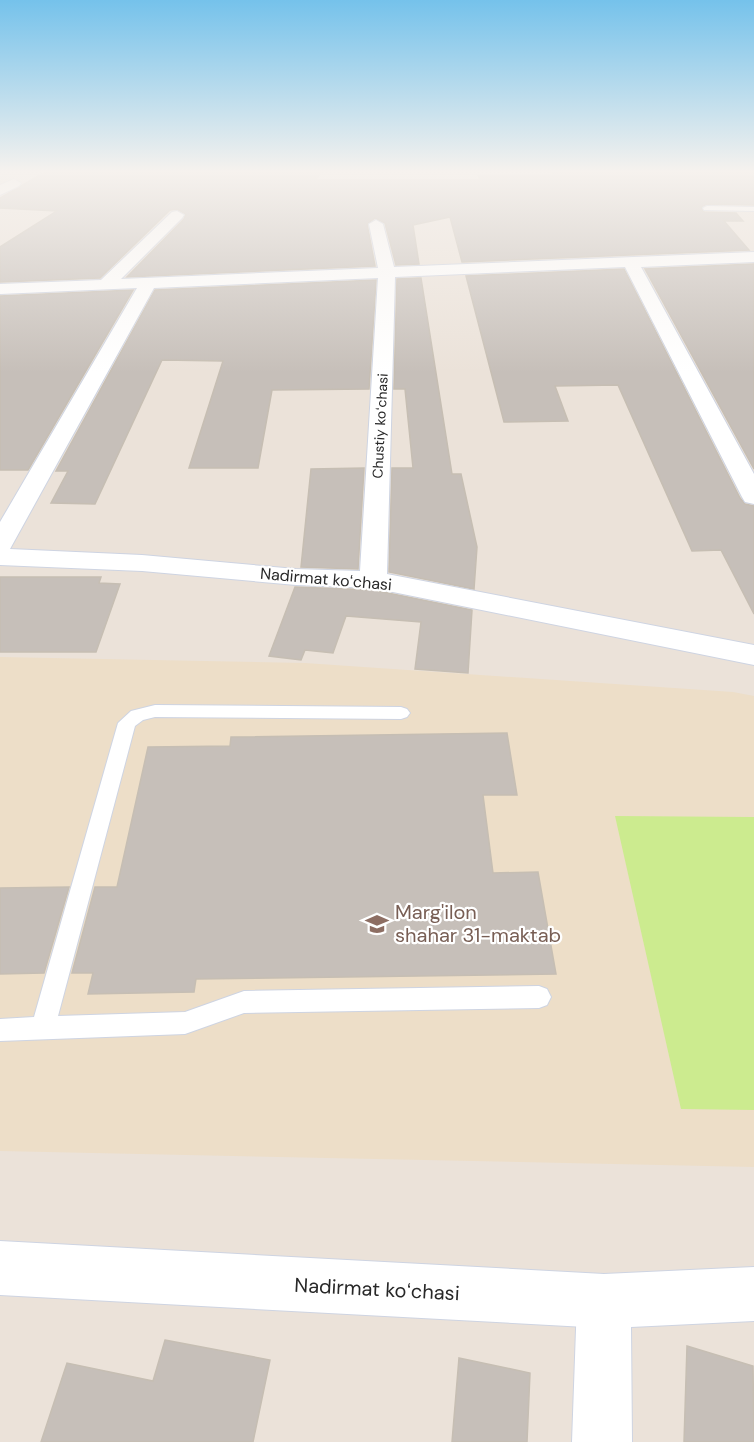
<svg xmlns="http://www.w3.org/2000/svg" width="754" height="1442" viewBox="0 0 754 1442" font-family="'DM Sans',sans-serif">
  <style>
    .education { fill: #eddec8 }
    .pitch { fill: #cceb8f }
    .building { fill: #c6bfb9; stroke: #c6beb3; stroke-width: 1.5 }
    .lines { fill: none; stroke-linecap: round; stroke-linejoin: round }
    .lane-casing { stroke: #ced4e2; stroke-width: 2 }
    .street-casing { stroke: #ced4e2; stroke-width: 2 }
    .secondary-casing { stroke: #ced4e2; stroke-width: 2 }
    .lane { fill: #fff; fill-rule: evenodd }
    .street { fill: #fff; fill-rule: evenodd }
    .secondary { fill: #fff; fill-rule: evenodd }
    .labels { text-anchor: middle; dominant-baseline: central; stroke-width: 4.5; stroke-linejoin: round; paint-order: stroke }
    .far-street-label { font-size: 14px; fill: #282828; stroke: #fff }
    .street-label { font-size: 16px; fill: #282828; stroke: #fff }
    .near-education-label { font-size: 20px; fill: #785e54; stroke: #fff; text-anchor: start }
    .near-street-label { font-size: 20px; fill: #282828; stroke: #fff }
  </style>
  <rect width="100%" height="100%" fill="#ebe2d9"/>
  <!-- education -->
  <polygon class="education" points="0,657 305,663 733,692 754,696 754,1167 0,1151"/>
  <!-- pitch -->
  <polygon class="pitch" points="615,816 754,817 754,1110 681,1109"/>
  <!-- building -->
  <g class="building">
    <polygon points="45,172 322,172 315,180 480,180 478,175 555,175 550,172 754,172 754,205 707,204 701,207 704,212 736,213 743,221 724,221 749,250 462,262 450,217 413,225 419,264 396,265 385,223 375,218 367,224 375,266 127,277 184,219 186,214 177,209 170,210 100,278 0,282 0,247 57,211 0,208 0,198"/>
    <polygon points="754,264 754,469 645,269"/>
    <polygon points="624,269 740,498 745,504 754,506 754,614 721,550 692,551 618,385 555,386 568,421 504,422 466,276"/>
    <polygon points="421,278 452,474 461,474 477,547 474,589 389,572 392,468 413,468 405,389 394,389 397,279"/>
    <polygon points="376,280 369,389 272,390 258,468 189,468 223,361 162,360 95,504 51,503 68,471 56,471 155,290"/>
    <polygon points="133,290 28,470 0,470 0,296"/>
    <polygon points="364,468 358,569 301,567 311,469"/>
    <polygon points="0,577 101,577 99,583 120,584 96,652 0,652"/>
    <polygon points="295,587 373,590 472,610 468,673 415,669 421,622 346,616 333,653 305,650 301,660 269,656"/>
    <polygon points="507,733 517,795 483,795 493,873 538,872 556,974 196,979 194,992 88,994 93,973 72,973 95,887 117,887 148,747 230,746 231,737"/>
    <polygon points="69,887 44,973 0,974 0,888"/>
    <polygon points="165,1340 270,1360 253,1442 41,1442 67,1363 153,1381"/>
    <polygon points="687,1346 753,1366 754,1442 684,1442"/>
    <polygon points="459,1358 530,1373 527,1442 452,1442"/>
  </g>
  <g class="lines">
    <!-- lane casing -->
    <g class="lane-casing">
      <g id="lane">
        <polygon points="707,206 754,207 754,211 704,210 703,208"/>
        <polygon points="155,705 401,707 407,709 410,713 407,717 401,719 155,717 143,720 135,726 58,1016 185,1012 244,991 539,986 547,989 551,997 547,1005 539,1008 244,1013 185,1034 0,1041 0,1019 34,1017 118,723 131,711"/>
      </g>
    </g>
    <!-- street casing -->
    <g class="street-casing">
      <g id="street">
        <polygon points="14,179 21,183 19,186 0,195 0,185"/>
        <path d="M 177,211 L 184,215 L 182,218 L 121,279 L 378,268 L 369,224 L 376,220 L 383,224 L 394,267 L 754,252 L 754,262 L 641,267 L 754,474 L 754,504 L 745,502 L 742,497 L 625,267 L 395,277 L 387,574 L 754,645 L 754,665 L 373,588 L 296,585 L 142,571 L 0,565 L 0,522 L 137,288 L 0,294 L 0,284 L 101,280 L 172,212 ZM 378,278 L 360,571 L 296,569 L 142,555 L 10,549 L 154,288 Z"/>
        <polygon points="0,1241 604,1274 623,1282 631,1301 623,1320 604,1328 0,1295"/>
      </g>
    </g>
    <!-- secondary casing -->
    <g class="secondary-casing">
      <polygon id="secondary" points="754,1267 754,1321 631,1327 632,1442 572,1442 577,1301 585,1282 604,1274"/>
    </g>
    <!-- lane -->
    <use href="#lane" class="lane"/>
    <!-- street -->
    <use href="#street" class="street"/>
    <!-- secondary -->
    <use href="#secondary" class="secondary"/>
  </g>
  <!-- sky -->
  <linearGradient id="sky" x2="0" y2="1"><stop stop-color="#75c2eb"/><stop offset="0.46" stop-color="#f6f2ee"/><stop offset="1" stop-color="#f6f2ee" stop-opacity="0"/></linearGradient>
  <rect width="754" height="373" fill="url(#sky)"/>
  <!-- icons -->
  <defs>
    <g id="school-bare" transform="scale(1.8)"><path d="M0-5L7-2L0 1L-7-2ZM-4 1L0 2.5L4 1V4Q0 6-4 4Z" fill="#8d6e63" stroke="#fff" stroke-width="2.5" paint-order="stroke"/></g>
  </defs>
  <g fill-rule="evenodd">
    <use href="#school-bare" x="377" y="924"/>
  </g>
  <g class="labels">
    <!-- far-street labels -->
    <g class="far-street-label">
      <text transform="translate(380 426) rotate(-87)">Chustiy koʻchasi</text>
    </g>
    <!-- street labels -->
    <g class="street-label">
      <text transform="translate(326 579) rotate(5)">Nadirmat koʻchasi</text>
    </g>
    <!-- near-education labels -->
    <g class="near-education-label">
      <text x="395" y="912">Marg'ilon<tspan x="395" dy="23">shahar 31-maktab</tspan></text>
    </g>
    <!-- near-street labels -->
    <g class="near-street-label">
      <text transform="translate(377 1289) rotate(3)">Nadirmat koʻchasi</text>
    </g>
  </g>
</svg>
